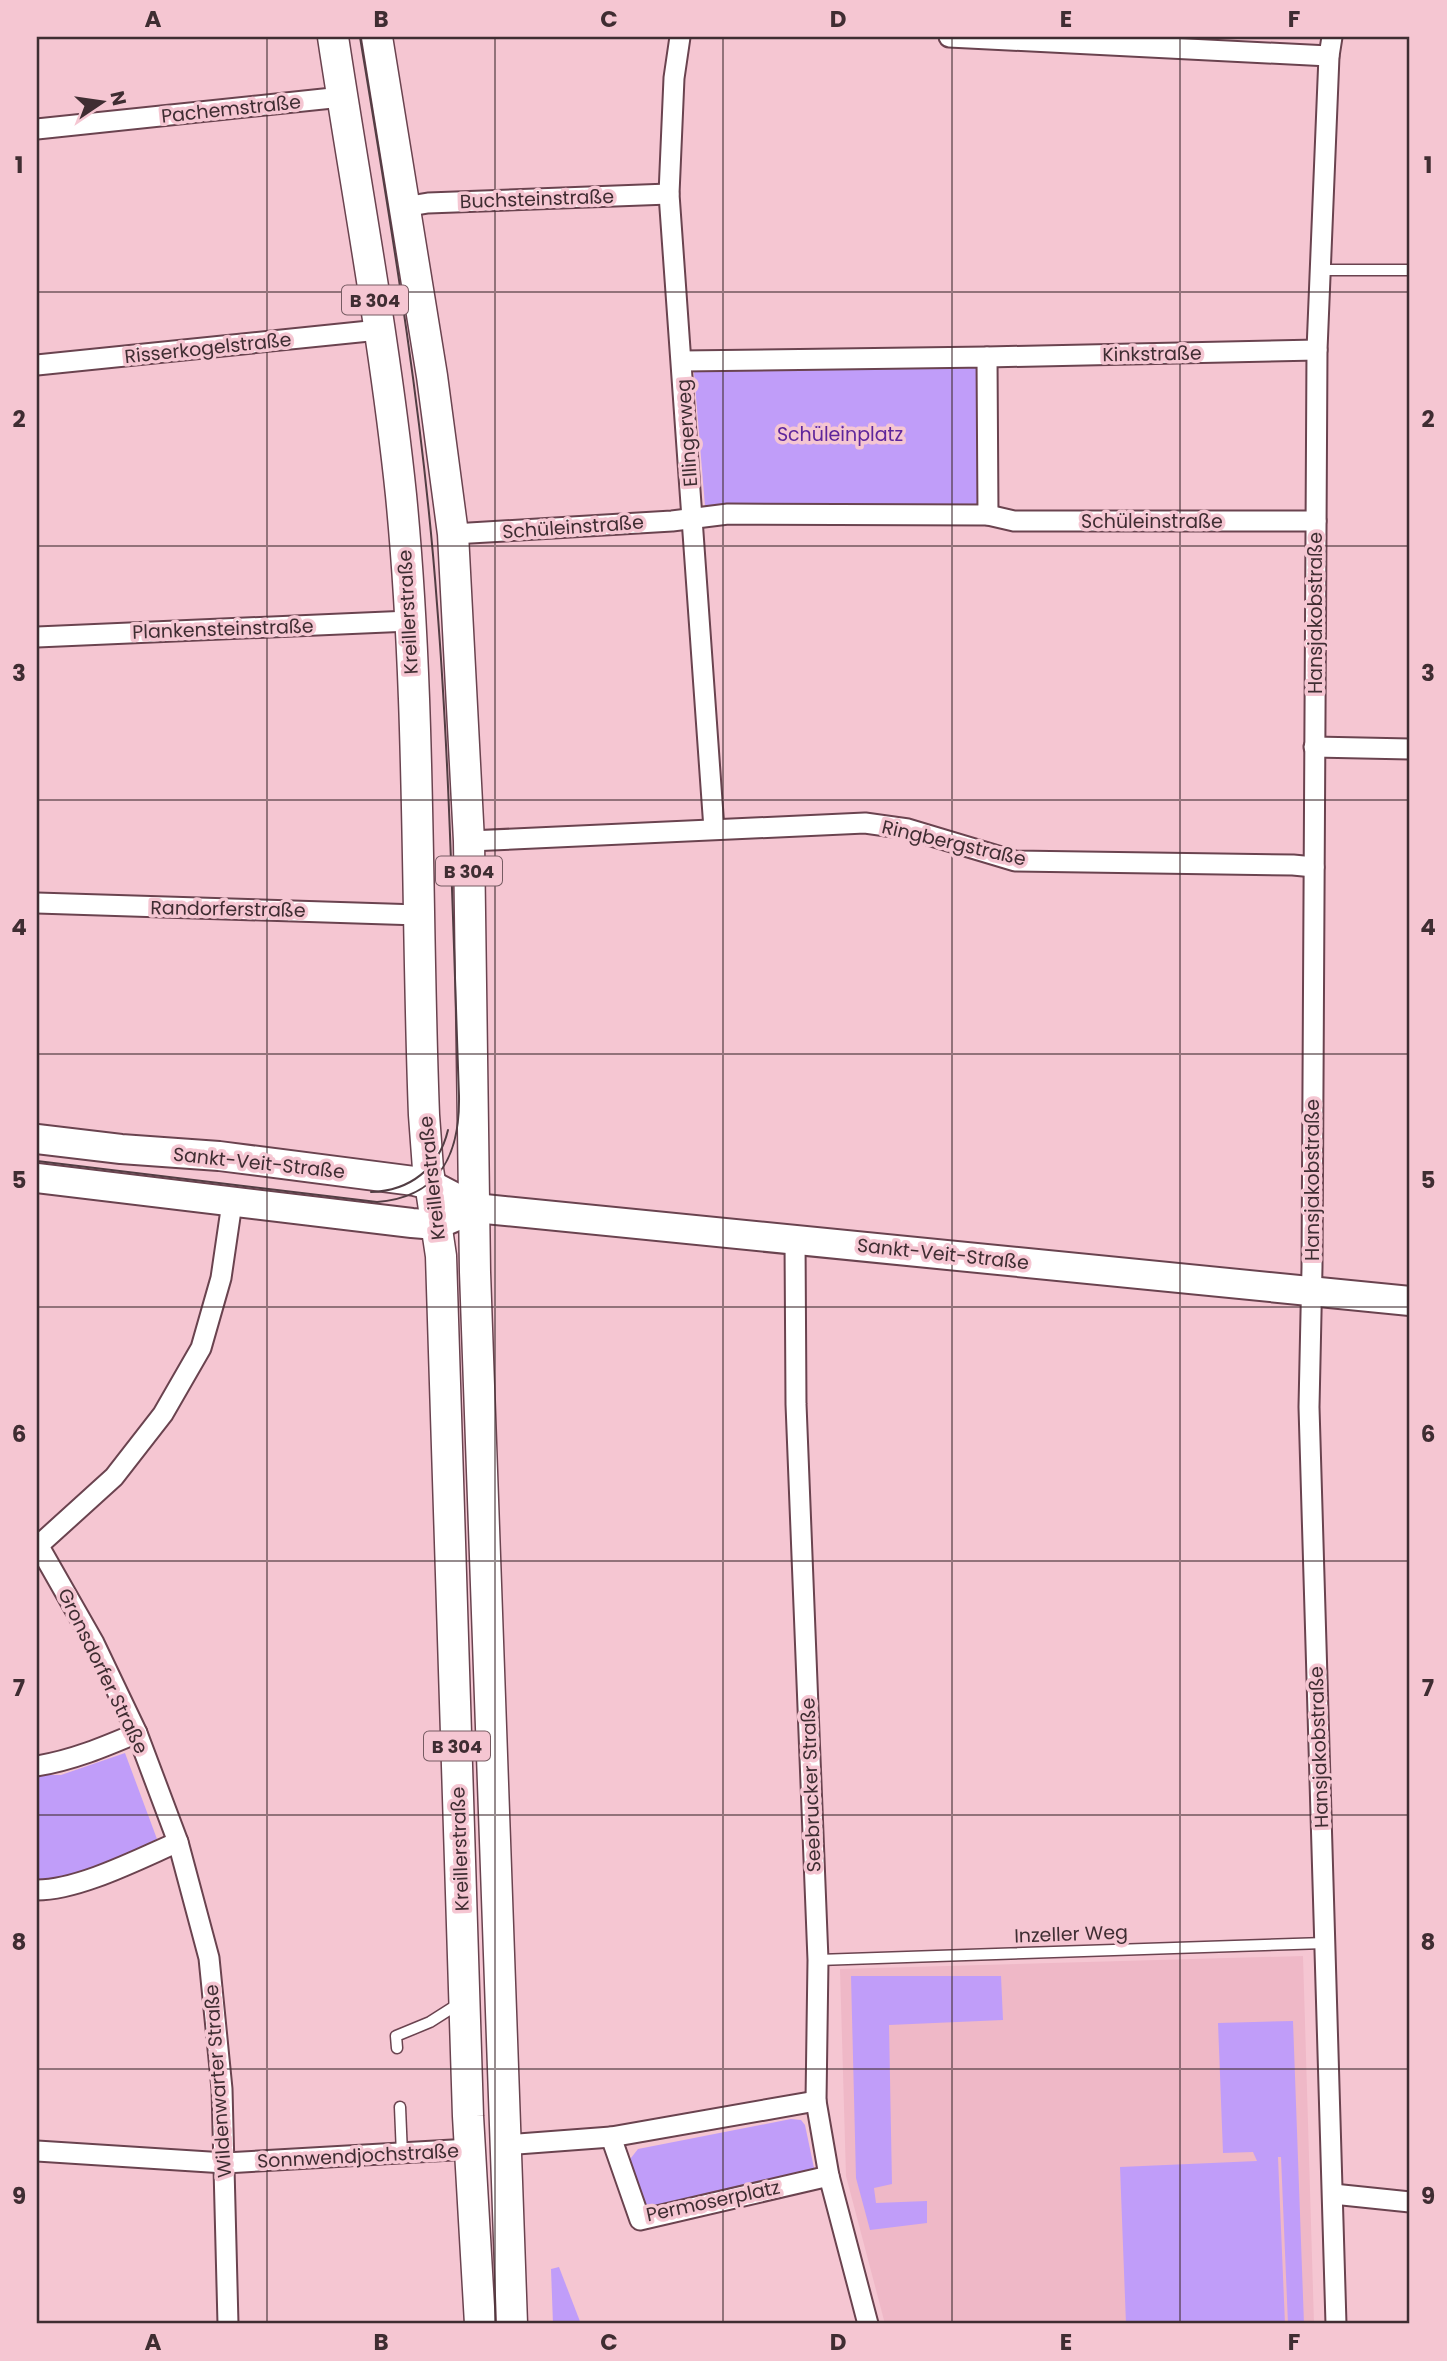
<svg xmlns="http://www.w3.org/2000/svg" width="1447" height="2361" viewBox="0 0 1447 2361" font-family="Poppins,sans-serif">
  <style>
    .built { fill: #efb8c7 }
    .green { fill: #c09df9 }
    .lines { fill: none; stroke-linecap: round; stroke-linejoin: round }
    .lane-casing { stroke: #6a434f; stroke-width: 13 }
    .street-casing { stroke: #6a434f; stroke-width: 23 }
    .secondary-casing { stroke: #6a434f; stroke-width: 32 }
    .primary-casing { stroke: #6a434f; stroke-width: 33 }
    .lane { stroke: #fff; stroke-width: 10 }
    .street { stroke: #fff; stroke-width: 19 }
    .secondary { stroke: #fff; stroke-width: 28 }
    .primary { stroke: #fff; stroke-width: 30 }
    .tram { stroke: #523d43; stroke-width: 2 }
    .grid { fill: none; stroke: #3f2d32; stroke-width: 2; stroke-opacity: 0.55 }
    .labels { text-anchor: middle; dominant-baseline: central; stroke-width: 7; stroke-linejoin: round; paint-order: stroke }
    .shield { fill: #f5c6d2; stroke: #765b62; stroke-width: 2 }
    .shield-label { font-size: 18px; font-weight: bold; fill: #3f2d32 }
    .street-label { font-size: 19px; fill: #3f2d32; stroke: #f5c6d2 }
    .park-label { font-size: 19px; fill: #5e259b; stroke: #f5c6d2 }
    .neatline { fill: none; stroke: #3f2d32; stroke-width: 2.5 }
    .grid-label { font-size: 23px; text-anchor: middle; font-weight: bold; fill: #3f2d32 }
  </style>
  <rect width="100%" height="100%" fill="#f5c6d2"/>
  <!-- built -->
  <polygon class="built" points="1303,1956 1314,2324 885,2324 846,2176 840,1969"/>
  <!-- green -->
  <g class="green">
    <polygon points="693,360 988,362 987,507 705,506"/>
    <path d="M 125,1753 L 157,1839 C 122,1855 75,1881 37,1879 L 37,1775 L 61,1775 Z"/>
    <polygon points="851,1976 1001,1976 1003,2020 889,2025 892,2184 874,2188 876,2203 927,2201 927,2223 870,2230 856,2178"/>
    <polygon points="1293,2021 1304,2324 1288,2324 1281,2157 1278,2157 1285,2324 1126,2324 1120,2167 1257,2161 1253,2152 1223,2153 1218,2023"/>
    <polygon points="791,2119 801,2120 805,2125 814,2168 810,2174 657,2208 640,2202 627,2163 638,2149"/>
    <polygon points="559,2267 581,2324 553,2324 551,2269"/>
  </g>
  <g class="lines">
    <!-- lane casing -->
    <g class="lane-casing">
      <g id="lane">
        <polyline points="1320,270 1410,270"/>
        <polyline points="818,1960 1325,1943"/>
        <polyline points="397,2048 396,2036 430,2022 452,2008 461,2006"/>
        <polyline points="400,2107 402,2155"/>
      </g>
    </g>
    <!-- street casing -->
    <g class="street-casing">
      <g id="street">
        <polyline points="680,37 674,78 669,194 714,829"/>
        <polyline points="949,37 1329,56"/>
        <polyline points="1332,37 1329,56 1317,350 1312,1267 1309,1407 1336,2324"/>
        <polyline points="37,129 342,97"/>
        <polyline points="404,207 428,203 669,194"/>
        <polyline points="987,357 1317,350"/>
        <polyline points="37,365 379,330"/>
        <polyline points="988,515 1014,521 1316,521"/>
        <polyline points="453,534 672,521 728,514 988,515 987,357 682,361"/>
        <polyline points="37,637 410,621"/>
        <polyline points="1314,747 1410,749"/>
        <polyline points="469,841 865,823 908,829 1015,861 1293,865 1314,867"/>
        <polyline points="37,903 419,915"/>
        <polyline points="795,1239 796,1404 818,1960 816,2101 829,2176 868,2324"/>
        <polyline points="37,1543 94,1643 137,1733 178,1842 209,1958 222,2089 228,2324"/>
        <polyline points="39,1545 114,1477 163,1414 201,1348 221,1278 232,1203"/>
        <path d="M 37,1766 C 73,1760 104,1747 137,1733"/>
        <path d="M 37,1890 C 79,1890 139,1859 178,1842"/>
        <polyline points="611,2137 640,2220 829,2176"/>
        <polyline points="505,2145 611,2137 816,2101"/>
        <polyline points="37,2151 225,2163 470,2149"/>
        <polyline points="1333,2194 1410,2202"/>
      </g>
    </g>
    <!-- secondary casing -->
    <g class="secondary-casing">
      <g id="secondary">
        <polyline points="37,1139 121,1149 219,1156 414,1181 431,1185 475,1208 1410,1301"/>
        <polyline points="37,1178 412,1223 436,1225 457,1216"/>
      </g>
    </g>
    <!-- primary casing -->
    <g class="primary-casing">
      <g id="primary">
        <path d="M 333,37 C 356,189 385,341 401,495 C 421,700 416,908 424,1115 L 428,1169 L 441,1256 L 468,2116 L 480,2324"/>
        <polyline points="377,37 432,376 453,534 469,841 475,1272 512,2324"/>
      </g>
    </g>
    <!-- lane -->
    <use href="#lane" class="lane"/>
    <!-- street -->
    <use href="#street" class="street"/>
    <!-- secondary -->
    <use href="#secondary" class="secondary"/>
    <!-- primary -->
    <use href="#primary" class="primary"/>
    <!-- tram -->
    <g class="tram">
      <path d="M 37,1161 L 377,1202 C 441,1197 460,1153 459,1096 C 453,932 450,768 437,604 C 423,413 391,225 360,37"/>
      <path d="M 371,1192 C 410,1191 439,1168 448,1130"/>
    </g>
  </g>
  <!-- grid -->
  <path class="grid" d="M 267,37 L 267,2324M 495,37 L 495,2324M 723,37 L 723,2324M 952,37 L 952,2324M 1180,37 L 1180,2324M 37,292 L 1410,292M 37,546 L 1410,546M 37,800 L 1410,800M 37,1054 L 1410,1054M 37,1307 L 1410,1307M 37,1561 L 1410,1561M 37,1815 L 1410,1815M 37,2069 L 1410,2069"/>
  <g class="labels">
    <!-- shield labels -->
    <g class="shield">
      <rect x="342" y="285.5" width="66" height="29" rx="5"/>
      <rect x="436" y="856.5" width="66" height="29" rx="5"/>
      <rect x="424" y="1731.5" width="66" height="29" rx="5"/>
    </g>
    <g class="shield-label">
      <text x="375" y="300">B 304</text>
      <text x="469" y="871">B 304</text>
      <text x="457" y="1746">B 304</text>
    </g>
    <!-- street labels -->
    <g class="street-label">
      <text transform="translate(231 109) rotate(-6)">Pachemstraße</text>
      <text transform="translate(537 199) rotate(-2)">Buchsteinstraße</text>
      <text transform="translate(208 348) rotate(-6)">Risserkogelstraße</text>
      <text transform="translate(1152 354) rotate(-1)">Kinkstraße</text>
      <text transform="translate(687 433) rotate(-94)">Ellingerweg</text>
      <text x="1152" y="521">Schüleinstraße</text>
      <text transform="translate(573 527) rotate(-4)">Schüleinstraße</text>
      <text transform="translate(408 612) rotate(-93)">Kreillerstraße</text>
      <text transform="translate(1315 613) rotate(-90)">Hansjakobstraße</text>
      <text transform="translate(223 629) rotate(-2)">Plankensteinstraße</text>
      <text transform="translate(954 843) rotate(13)">Ringbergstraße</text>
      <text transform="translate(228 909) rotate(1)">Randorferstraße</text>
      <text transform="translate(259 1163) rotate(6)">Sankt-Veit-Straße</text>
      <text transform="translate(432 1178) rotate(-96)">Kreillerstraße</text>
      <text transform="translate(1312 1180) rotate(-90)">Hansjakobstraße</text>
      <text transform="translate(943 1254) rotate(6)">Sankt-Veit-Straße</text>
      <text transform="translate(103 1671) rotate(64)">Gronsdorfer Straße</text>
      <text transform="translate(1319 1747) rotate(-92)">Hansjakobstraße</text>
      <text transform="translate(811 1785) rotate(-92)">Seebrucker Straße</text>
      <text transform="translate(460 1849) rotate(-92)">Kreillerstraße</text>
      <text transform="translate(1071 1934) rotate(-2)">Inzeller Weg</text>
      <text transform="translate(218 2081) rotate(-94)">Wildenwarter Straße</text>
      <text transform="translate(358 2156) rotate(-3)">Sonnwendjochstraße</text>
      <text transform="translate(713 2201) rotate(-12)">Permoserplatz</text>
    </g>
    <!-- park labels -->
    <g class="park-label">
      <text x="840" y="434">Schüleinplatz</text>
    </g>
  </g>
  <!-- border -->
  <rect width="1447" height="2361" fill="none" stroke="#f5c6d2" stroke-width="77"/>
  <!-- north arrow -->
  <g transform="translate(102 102) rotate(77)" stroke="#f5c6d2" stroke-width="5" paint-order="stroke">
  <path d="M0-5L12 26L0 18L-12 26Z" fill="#3f2d32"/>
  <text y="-10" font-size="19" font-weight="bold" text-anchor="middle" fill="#3f2d32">N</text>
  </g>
  <rect x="38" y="38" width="1370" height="2284" class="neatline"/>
  <g class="grid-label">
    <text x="153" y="27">A</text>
    <text x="381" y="27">B</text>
    <text x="609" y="27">C</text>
    <text x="838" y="27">D</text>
    <text x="1066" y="27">E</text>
    <text x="1294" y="27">F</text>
    <text x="19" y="173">1</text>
    <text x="1428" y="173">1</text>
    <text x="19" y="427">2</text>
    <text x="1428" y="427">2</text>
    <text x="19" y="681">3</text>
    <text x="1428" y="681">3</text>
    <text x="19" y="935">4</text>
    <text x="1428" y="935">4</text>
    <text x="19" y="1188">5</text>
    <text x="1428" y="1188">5</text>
    <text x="19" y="1442">6</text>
    <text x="1428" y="1442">6</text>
    <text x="19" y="1696">7</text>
    <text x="1428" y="1696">7</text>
    <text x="19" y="1950">8</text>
    <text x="1428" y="1950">8</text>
    <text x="19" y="2204">9</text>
    <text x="1428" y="2204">9</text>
    <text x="153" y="2350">A</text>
    <text x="381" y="2350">B</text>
    <text x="609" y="2350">C</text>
    <text x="838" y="2350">D</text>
    <text x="1066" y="2350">E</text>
    <text x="1294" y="2350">F</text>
  </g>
</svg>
